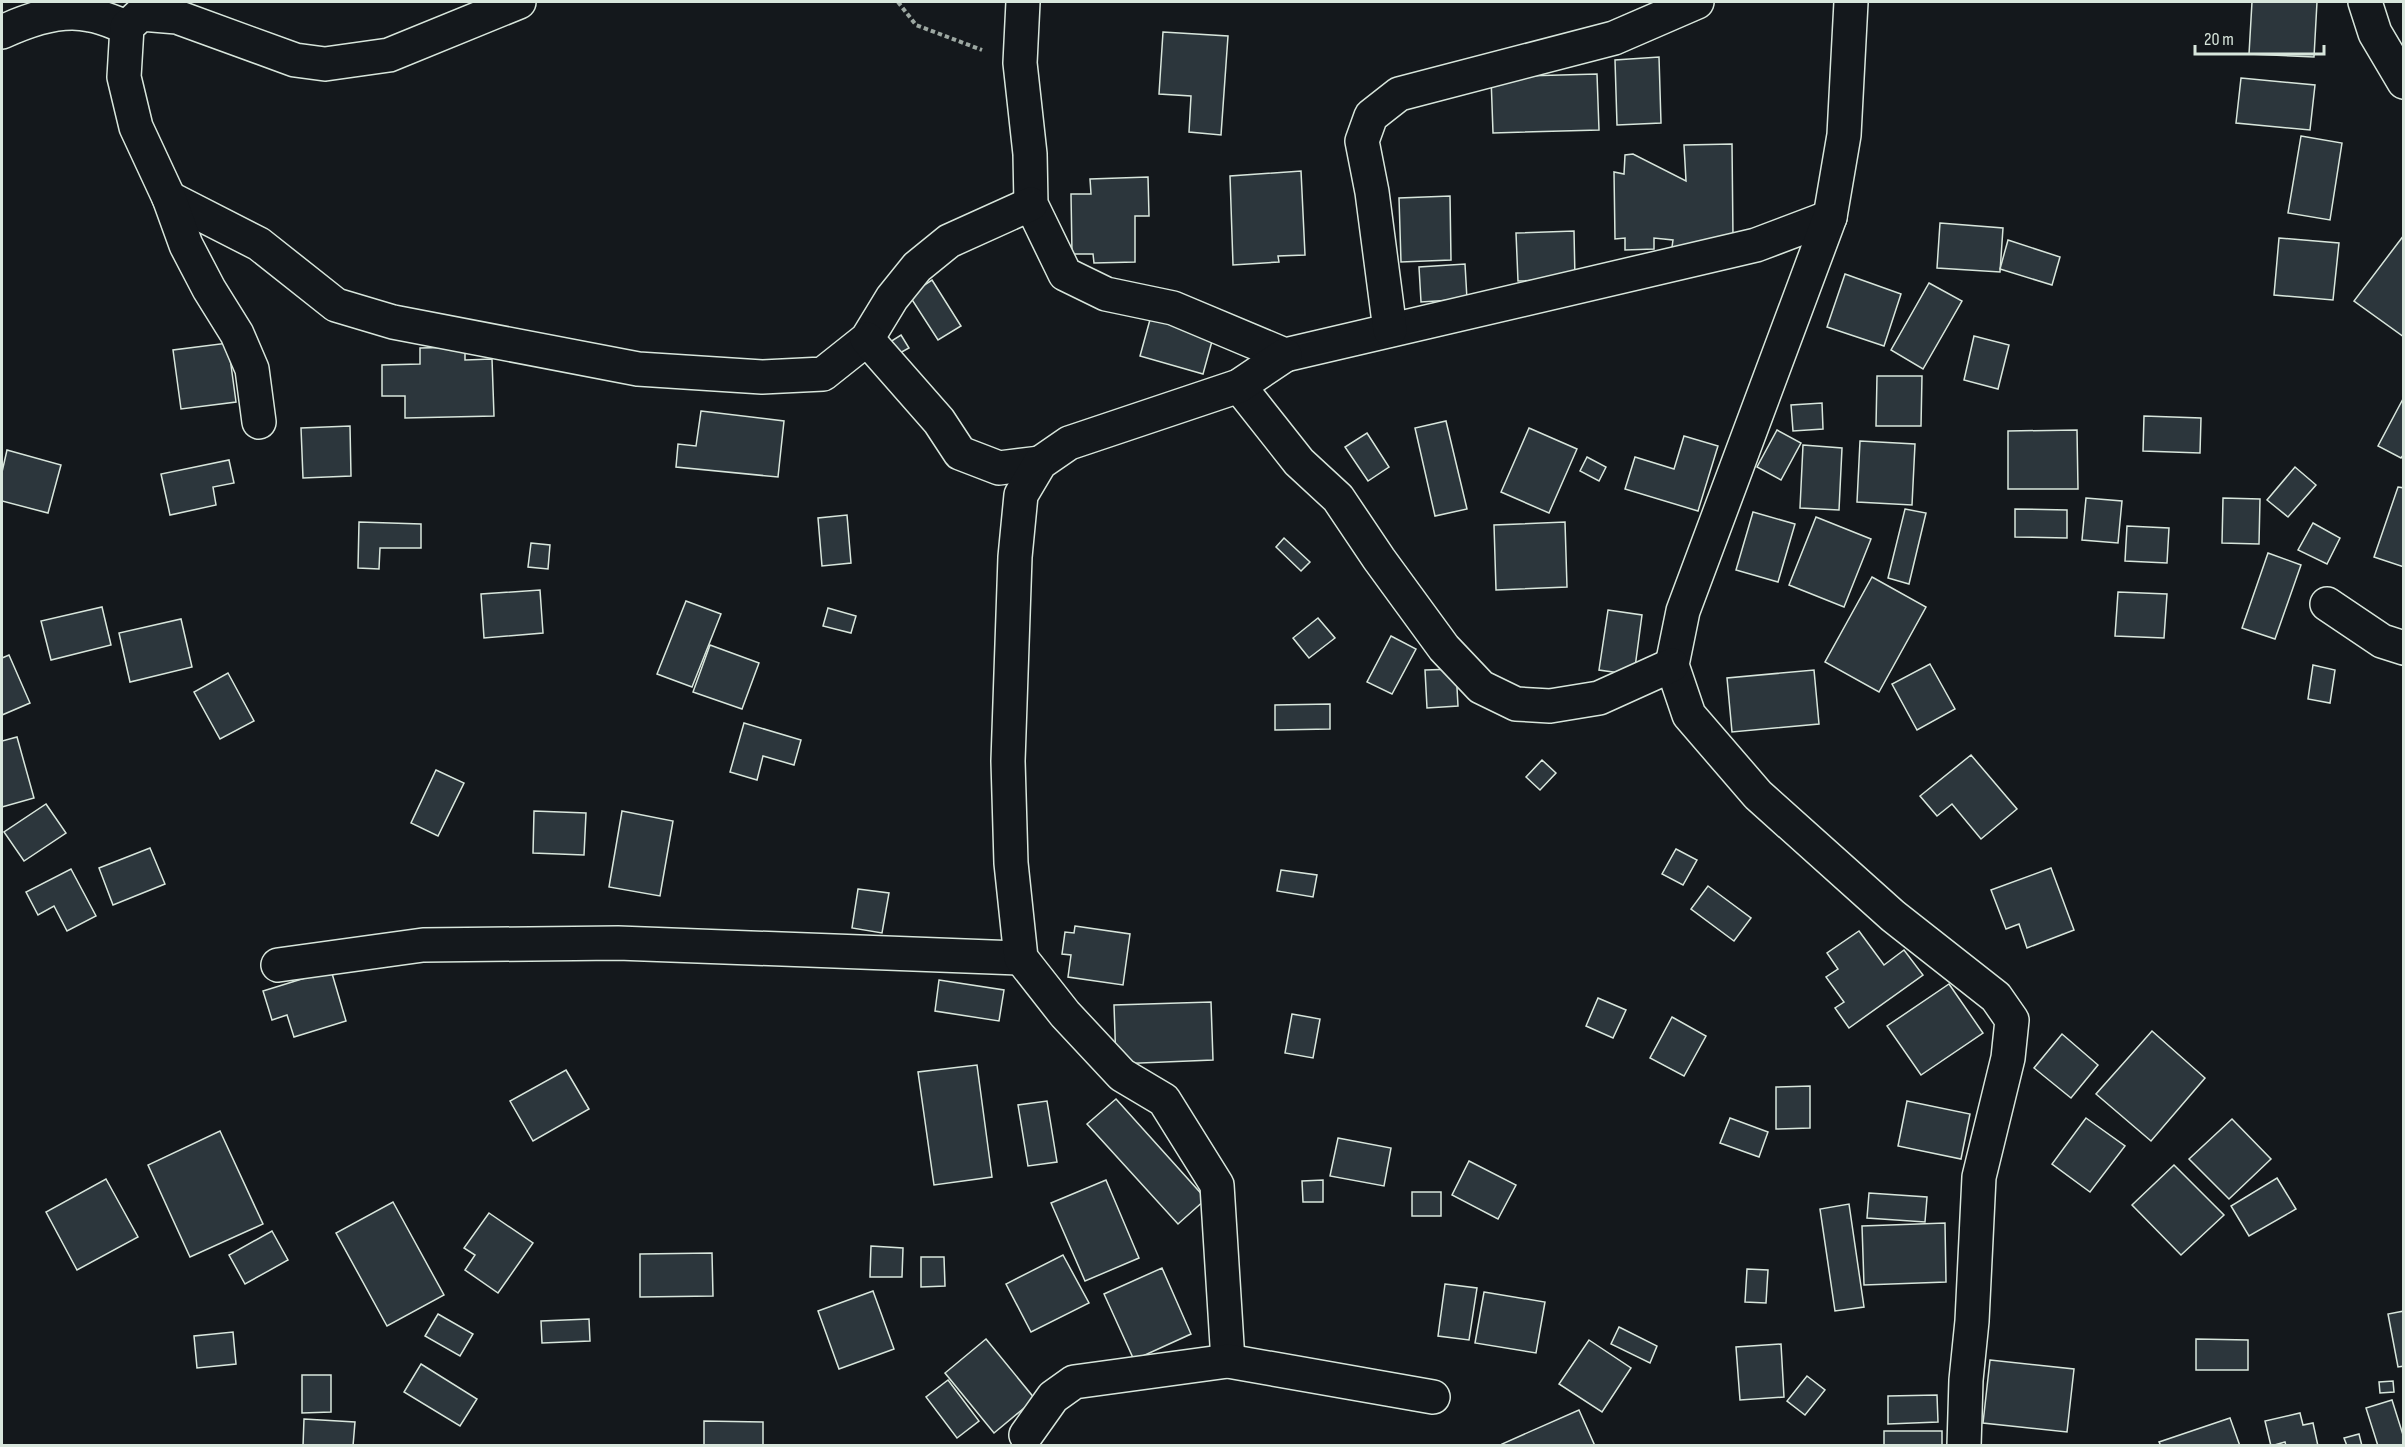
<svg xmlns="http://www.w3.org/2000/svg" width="2405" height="1447" viewBox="0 0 2405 1447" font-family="'Sofia Sans Condensed',sans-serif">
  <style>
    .building { fill: #2c363c; stroke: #d8e6dc; stroke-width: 1.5 }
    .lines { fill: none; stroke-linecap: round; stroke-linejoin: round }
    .minor-casing { stroke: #d8e6dc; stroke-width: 36 }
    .path { stroke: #9da8a2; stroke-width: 4; stroke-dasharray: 4.5 3; stroke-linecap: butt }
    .minor { stroke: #14181c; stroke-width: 33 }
  </style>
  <rect width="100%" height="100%" fill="#14181c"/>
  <!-- building -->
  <g class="building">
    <polygon points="2252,2 2317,2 2314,57 2249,54"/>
    <polygon points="1163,32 1228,36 1221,135 1189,132 1191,96 1159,94"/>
    <polygon points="1659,57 1661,123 1617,125 1615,60"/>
    <polygon points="1597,74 1599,130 1493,133 1491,77"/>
    <polygon points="2241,78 2315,85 2310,130 2236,123"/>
    <polygon points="2301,136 2342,143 2330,220 2288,213"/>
    <polygon points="1732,144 1733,238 1715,246 1672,247 1673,240 1654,238 1654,249 1625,250 1625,238 1615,239 1614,172 1624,174 1625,155 1633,154 1686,181 1684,145"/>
    <polygon points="1301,171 1305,255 1278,256 1279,262 1233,265 1230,176"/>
    <polygon points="1148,177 1149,216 1135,216 1135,262 1094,263 1093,254 1072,254 1071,194 1091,194 1090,179"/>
    <polygon points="1450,196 1451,260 1401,262 1399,198"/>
    <polygon points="1940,223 2003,228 2000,272 1937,268"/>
    <polygon points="1574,231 1575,279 1518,281 1516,233"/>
    <polygon points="2404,235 2404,337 2354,301"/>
    <polygon points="2279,238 2339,243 2333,300 2274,295"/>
    <polygon points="2008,240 2060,257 2052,285 2000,269"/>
    <polygon points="1465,264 1467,299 1421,302 1419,267"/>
    <polygon points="1845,274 1901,294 1884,346 1827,327"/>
    <polygon points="932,280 961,326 938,340 909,295"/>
    <polygon points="1929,283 1962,301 1923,369 1891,350"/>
    <polygon points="1151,316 1214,334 1203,374 1140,356"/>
    <polygon points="901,335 909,348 889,359 882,347"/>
    <polygon points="1974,336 2009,345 1998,389 1964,380"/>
    <polygon points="228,343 236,402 181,409 173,350"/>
    <polygon points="465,347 465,360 492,359 494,416 405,418 405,396 382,396 382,365 420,364 420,348"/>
    <polygon points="1877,376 1922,376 1921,426 1876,426"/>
    <polygon points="2404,397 2404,454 2401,458 2378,446"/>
    <polygon points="1822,403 1823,429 1793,431 1791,405"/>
    <polygon points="701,411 784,421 778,477 676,467 678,444 696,446"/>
    <polygon points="2144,416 2201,418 2200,453 2143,451"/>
    <polygon points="1446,421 1467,509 1435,516 1415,428"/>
    <polygon points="350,426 351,476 303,478 301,428"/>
    <polygon points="1529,428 1577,449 1549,513 1501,492"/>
    <polygon points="1777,430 1801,443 1781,480 1757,467"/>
    <polygon points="2077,430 2078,489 2008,489 2008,431"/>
    <polygon points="1367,433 1389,467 1368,481 1345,447"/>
    <polygon points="1684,436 1718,446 1698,511 1625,489 1635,457 1674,469"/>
    <polygon points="1860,441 1915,444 1912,505 1857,502"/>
    <polygon points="1803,445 1842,448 1839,510 1800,508"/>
    <polygon points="7,450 61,465 48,513 2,501 2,472"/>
    <polygon points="1587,457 1606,467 1599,481 1580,471"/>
    <polygon points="229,460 234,483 213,487 216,505 170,515 161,474"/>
    <polygon points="2295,467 2316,485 2288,517 2267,500"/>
    <polygon points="2398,487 2404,488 2404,567 2374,557"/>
    <polygon points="2086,498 2122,501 2118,543 2082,540"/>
    <polygon points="2223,498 2260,499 2259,544 2222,543"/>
    <polygon points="1905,509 1926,513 1909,584 1888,578"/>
    <polygon points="2015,509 2067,510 2067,538 2015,537"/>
    <polygon points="1753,512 1795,524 1778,582 1736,570"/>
    <polygon points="847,515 851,563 822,566 818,518"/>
    <polygon points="1816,517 1871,539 1844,607 1789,585"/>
    <polygon points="359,522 421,524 421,548 380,548 379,569 358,568"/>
    <polygon points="1565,522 1567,587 1496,590 1494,525"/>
    <polygon points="2313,523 2340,538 2327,564 2298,550"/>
    <polygon points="2127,526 2169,528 2167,563 2125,561"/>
    <polygon points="1284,538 1310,562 1301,571 1276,547"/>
    <polygon points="531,543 550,545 548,569 528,567"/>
    <polygon points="2268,553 2301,565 2275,639 2242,628"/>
    <polygon points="1872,577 1926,607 1879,692 1825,662"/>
    <polygon points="540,590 543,633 484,638 481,594"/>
    <polygon points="2118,592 2167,594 2164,638 2115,636"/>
    <polygon points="686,601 721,614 692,687 657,674"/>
    <polygon points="102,607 111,645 51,660 41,621"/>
    <polygon points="828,608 856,616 851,633 823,626"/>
    <polygon points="1608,610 1642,615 1634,675 1599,670"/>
    <polygon points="1318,618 1335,638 1309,658 1293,638"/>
    <polygon points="181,619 192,667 130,682 119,633"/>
    <polygon points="1391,636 1416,649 1392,694 1367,682"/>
    <polygon points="710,645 759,663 742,709 693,692"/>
    <polygon points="9,655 30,703 2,715 2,658"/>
    <polygon points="1930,664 1955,709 1917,730 1892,684"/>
    <polygon points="2313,665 2335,670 2330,703 2308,699"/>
    <polygon points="1456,669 1458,706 1427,708 1425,670"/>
    <polygon points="1814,670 1819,724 1732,732 1727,678"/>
    <polygon points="228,673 254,721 220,739 194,692"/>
    <polygon points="1330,704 1330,729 1275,730 1275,705"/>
    <polygon points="744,723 801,740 794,765 763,756 757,780 730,772"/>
    <polygon points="17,737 34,798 2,807 2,741"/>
    <polygon points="1971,755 2017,809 1981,839 1952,804 1937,816 1920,796"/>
    <polygon points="1542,760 1556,773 1540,790 1526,777"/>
    <polygon points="436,770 464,783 438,836 411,823"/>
    <polygon points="46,804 66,833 24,861 4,832"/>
    <polygon points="534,811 586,813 584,855 533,853"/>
    <polygon points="622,811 673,821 660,896 609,887"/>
    <polygon points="150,848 165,884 113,905 99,868"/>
    <polygon points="1676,849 1697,860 1683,885 1662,874"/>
    <polygon points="2051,868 2074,930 2027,948 2019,924 2006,929 1991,890"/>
    <polygon points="71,869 96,916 67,931 54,906 38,915 26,892"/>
    <polygon points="1281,870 1317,875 1313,897 1277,891"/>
    <polygon points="1708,886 1751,918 1734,941 1691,909"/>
    <polygon points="858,889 889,893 882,933 852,928"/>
    <polygon points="1075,926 1130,934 1123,985 1068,977 1071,955 1062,954 1065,932 1074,933"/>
    <polygon points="1859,931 1884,965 1904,950 1923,975 1849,1028 1835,1008 1844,1002 1826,977 1838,969 1827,953"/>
    <polygon points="331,970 346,1021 294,1037 287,1015 272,1020 263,991"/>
    <polygon points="939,980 1004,990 999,1021 935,1011"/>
    <polygon points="1949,984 1983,1033 1921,1075 1887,1026"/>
    <polygon points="1598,998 1626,1010 1613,1038 1586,1026"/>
    <polygon points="1211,1002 1213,1060 1116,1064 1114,1005"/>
    <polygon points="1292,1014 1320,1019 1313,1058 1285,1053"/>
    <polygon points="1672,1017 1706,1036 1684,1076 1650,1058"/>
    <polygon points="2152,1031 2205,1078 2151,1141 2096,1094"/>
    <polygon points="2062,1034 2098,1065 2071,1098 2034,1068"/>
    <polygon points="977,1065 992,1177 934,1185 918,1072"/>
    <polygon points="566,1070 589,1109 533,1141 510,1101"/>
    <polygon points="1810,1086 1810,1128 1776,1129 1776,1087"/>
    <polygon points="1116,1099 1206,1199 1178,1224 1087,1124"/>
    <polygon points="1047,1101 1057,1162 1028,1166 1018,1105"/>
    <polygon points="1907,1101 1970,1114 1961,1159 1898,1146"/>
    <polygon points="1730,1118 1768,1132 1759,1157 1720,1143"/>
    <polygon points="2086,1118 2125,1146 2090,1192 2052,1164"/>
    <polygon points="2232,1119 2271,1159 2229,1199 2189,1159"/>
    <polygon points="220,1131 263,1224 190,1257 148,1165"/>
    <polygon points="1338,1138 1391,1148 1384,1186 1330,1176"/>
    <polygon points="1469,1161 1516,1185 1498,1219 1452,1195"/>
    <polygon points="2174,1165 2224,1215 2181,1255 2132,1205"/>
    <polygon points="2277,1178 2296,1209 2249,1236 2231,1206"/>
    <polygon points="106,1179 138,1237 77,1270 46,1212"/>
    <polygon points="1106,1180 1139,1258 1085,1281 1051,1203"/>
    <polygon points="1323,1180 1323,1202 1303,1202 1302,1181"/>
    <rect x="1412" y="1192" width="29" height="24"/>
    <polygon points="1869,1193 1927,1197 1925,1222 1867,1218"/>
    <polygon points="393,1202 444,1295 387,1326 336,1233"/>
    <polygon points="1849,1204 1864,1307 1835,1311 1820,1209"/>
    <polygon points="489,1213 533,1243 498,1293 465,1270 475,1255 464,1248"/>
    <polygon points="1945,1223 1946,1282 1864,1285 1862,1226"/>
    <polygon points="272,1231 288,1260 245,1284 229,1255"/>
    <polygon points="871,1246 903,1248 902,1277 870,1277"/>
    <polygon points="712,1253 713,1296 640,1297 640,1254"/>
    <polygon points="1063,1255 1089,1303 1031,1332 1006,1284"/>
    <polygon points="921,1257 944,1257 945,1286 921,1287"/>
    <polygon points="1162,1268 1191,1334 1134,1360 1104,1294"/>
    <polygon points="1747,1269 1768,1270 1766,1303 1745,1302"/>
    <polygon points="1445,1284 1477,1288 1469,1340 1438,1336"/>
    <polygon points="873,1291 894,1349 839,1369 818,1311"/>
    <polygon points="1484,1292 1545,1302 1536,1353 1475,1343"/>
    <polygon points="2404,1311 2404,1366 2398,1367 2388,1314"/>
    <polygon points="438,1314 473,1334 460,1356 425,1336"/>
    <polygon points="589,1319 590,1341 542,1343 541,1321"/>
    <polygon points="1619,1327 1657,1346 1650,1363 1611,1344"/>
    <polygon points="233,1332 236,1364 197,1368 194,1336"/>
    <polygon points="986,1339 1035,1399 994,1433 945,1373"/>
    <polygon points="2196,1339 2248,1340 2248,1370 2196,1370"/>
    <polygon points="1589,1340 1631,1368 1602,1412 1559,1384"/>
    <polygon points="1781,1344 1784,1397 1740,1400 1736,1347"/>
    <polygon points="1990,1360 2074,1369 2067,1432 1983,1423"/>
    <polygon points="421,1364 477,1399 460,1426 404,1392"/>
    <polygon points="302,1375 331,1375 331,1412 302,1413"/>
    <polygon points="1807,1376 1825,1390 1805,1415 1787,1401"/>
    <polygon points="948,1380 979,1421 957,1438 926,1397"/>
    <polygon points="2393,1381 2394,1392 2380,1393 2379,1382"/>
    <polygon points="1937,1395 1938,1422 1888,1424 1888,1396"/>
    <polygon points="2392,1400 2404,1438 2404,1446 2378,1446 2366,1408"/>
    <polygon points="1579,1410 1595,1446 1503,1446 1502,1444"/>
    <polygon points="2300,1413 2303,1425 2313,1423 2318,1446 2286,1446 2285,1442 2271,1446 2265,1421"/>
    <polygon points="2230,1418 2240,1446 2161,1446 2159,1442"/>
    <polygon points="304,1419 355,1422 353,1446 303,1446"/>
    <polygon points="704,1421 763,1422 763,1446 704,1446"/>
    <rect x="1884" y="1431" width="58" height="15"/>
    <polygon points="2359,1434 2362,1446 2347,1446 2344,1438"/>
  </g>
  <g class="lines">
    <!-- minor casing -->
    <g class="minor-casing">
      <g id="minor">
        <polyline points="1023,2 1020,63 1030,154 1031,204 1065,274 1106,294 1173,308 1285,355 1756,245 1830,217"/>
        <polyline points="1851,2 1844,135 1830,217 1683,611 1672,665 1689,715 1758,795 1893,916 1996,997 2012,1020 2008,1058 1979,1177 1972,1321 1966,1380 1964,1446"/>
        <polyline points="2365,2 2375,33 2404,82"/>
        <path d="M 2,32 C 28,20 61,8 90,15 C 103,17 115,23 127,27"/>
        <polyline points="169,198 259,244 336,305 393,322 638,369 762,377 823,374 867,339 892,298 917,267 949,241 1031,204"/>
        <polyline points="1390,330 1372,192 1362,141 1371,116 1399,94 1614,38 1697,2"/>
        <polyline points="867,339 939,421 960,453 999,468 1040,463"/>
        <polyline points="1239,386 1299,462 1338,498 1379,559 1444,648 1481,687 1516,704 1550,706 1599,698 1672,665"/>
        <polyline points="259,422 252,369 237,334 209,289 186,245 169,198 136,127 124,77 127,27 141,14 177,17 295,60 325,64 389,55 519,2"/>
        <polyline points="2327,604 2382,641 2404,648"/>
        <polyline points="278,965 423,945 618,943 1021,958"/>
        <polyline points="1228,1361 1217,1185 1164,1100 1122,1075 1065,1014 1021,958 1011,863 1008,761 1015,557 1021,495 1040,463 1069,443 1239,386 1285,355"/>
        <polyline points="1026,1435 1053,1397 1074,1382 1228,1361 1433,1397"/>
      </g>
    </g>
    <!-- path -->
    <polyline class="path" points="898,2 916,25 982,50"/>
    <!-- minor -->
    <use href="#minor" class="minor"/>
  </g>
  <!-- border -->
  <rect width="2405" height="1447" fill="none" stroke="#d8e6dc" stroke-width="6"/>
  <!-- scale -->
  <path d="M2195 45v9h129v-9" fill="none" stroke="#d8e6dc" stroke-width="3"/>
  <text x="2204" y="45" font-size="18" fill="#d8e6dc" stroke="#14181c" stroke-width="4.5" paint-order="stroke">20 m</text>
</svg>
